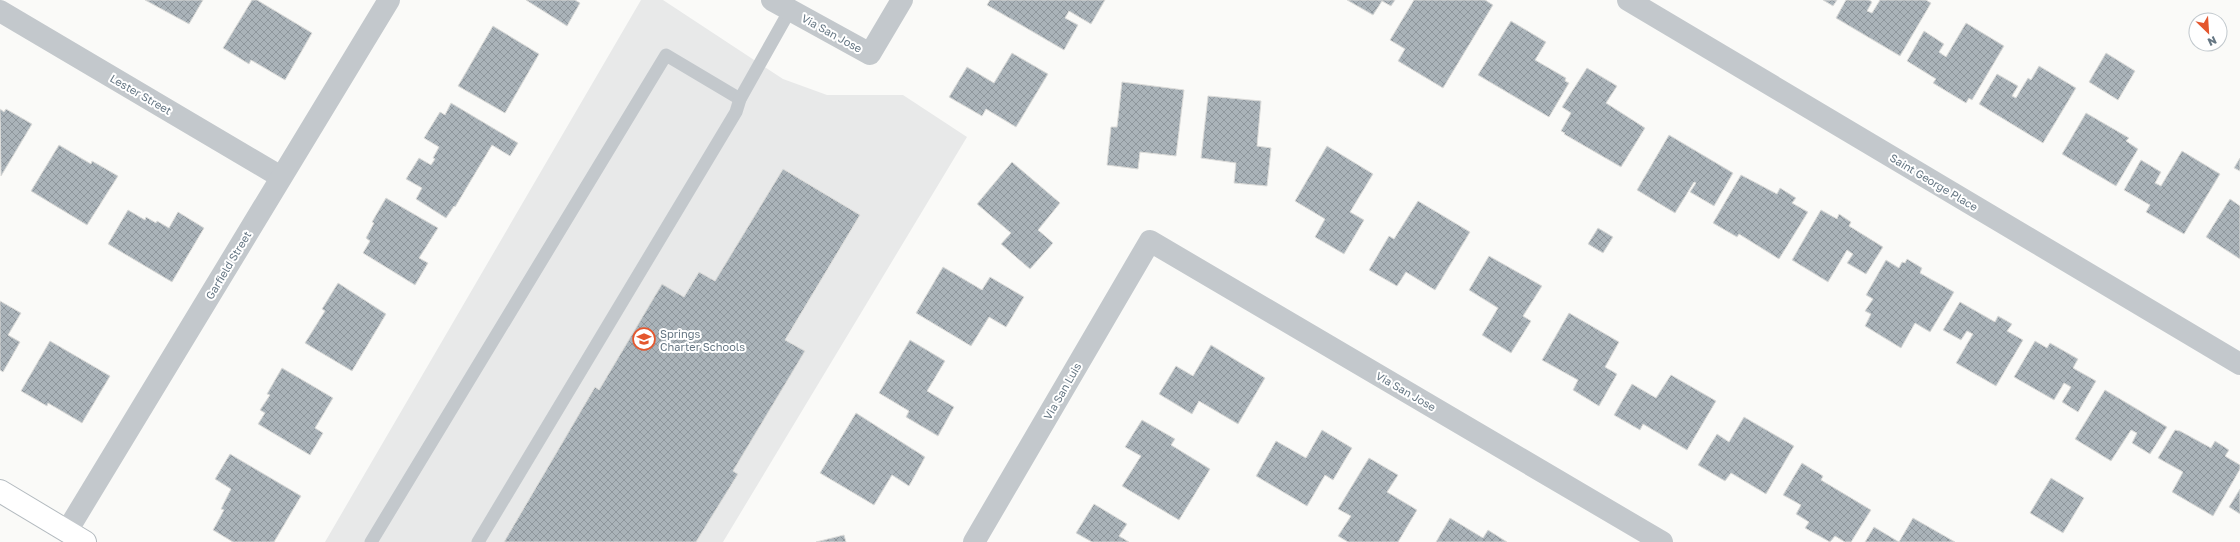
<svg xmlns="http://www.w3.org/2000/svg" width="2240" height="542" viewBox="0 0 2240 542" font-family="'Golos Text',sans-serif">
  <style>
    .built { fill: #e8e9e9 }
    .building { fill: url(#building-cross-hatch); stroke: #dcdcda }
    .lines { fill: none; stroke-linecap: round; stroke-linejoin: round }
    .secondary-casing { stroke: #b3babf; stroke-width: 24 }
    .lane { stroke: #c3c8cc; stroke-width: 13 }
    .street { stroke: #c3c8cc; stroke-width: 22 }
    .secondary { stroke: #fff; stroke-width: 22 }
    .labels { text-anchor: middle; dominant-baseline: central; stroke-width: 4; stroke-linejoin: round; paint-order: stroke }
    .street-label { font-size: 11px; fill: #657683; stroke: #fff }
    .poi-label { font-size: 11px; fill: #657683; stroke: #fff; text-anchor: start }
  </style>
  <defs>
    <pattern id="building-cross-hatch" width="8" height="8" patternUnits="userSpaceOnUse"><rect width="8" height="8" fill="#aab3b9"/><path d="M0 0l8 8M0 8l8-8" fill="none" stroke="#8e969c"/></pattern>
  </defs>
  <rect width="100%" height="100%" fill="#fafaf8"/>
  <!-- built -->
  <polygon class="built" points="641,0 663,0 783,79 827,95 903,95 967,137 723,542 325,542"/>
  <!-- building -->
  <g class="building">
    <polygon points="145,0 203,0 189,24"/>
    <polygon points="252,0 257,0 312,33 285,80 251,60 249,64 223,48"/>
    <polygon points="526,0 575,0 580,3 567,26"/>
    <polygon points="990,0 1105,0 1091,24 1069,11 1065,18 1078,25 1064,50 987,5"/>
    <polygon points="1347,0 1395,0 1391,6 1382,1 1373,15"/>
    <polygon points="1414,0 1485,0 1493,5 1443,88 1398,61 1405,49 1390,40"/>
    <polygon points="1823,0 1837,0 1833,6"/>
    <polygon points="1846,0 1869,0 1872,2 1867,11 1872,13 1880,0 1926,0 1931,3 1900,56 1836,18"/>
    <polygon points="1511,21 1546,42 1535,60 1566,78 1565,81 1569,83 1549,117 1478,75"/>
    <polygon points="1966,23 2004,46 1972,100 1969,98 1966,103 1933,83 1936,79 1907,61 1924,31 1944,44 1939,52 1946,57"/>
    <polygon points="493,26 539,54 505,113 458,86"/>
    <polygon points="1012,53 1048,74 1016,127 986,109 982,116 949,97 967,67 994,83"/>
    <polygon points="2106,53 2135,71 2118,100 2089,82"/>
    <polygon points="2039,66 2076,88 2043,143 1979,104 1997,74 2018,86 2012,96 2016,98 2028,78 2031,80"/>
    <polygon points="1587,68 1617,86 1606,103 1645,128 1621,167 1564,134 1565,133 1561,131 1571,113 1562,107"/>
    <polygon points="1122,82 1184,90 1176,156 1140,152 1138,169 1107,165 1111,127 1117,127"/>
    <polygon points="1208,96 1261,101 1257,146 1271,148 1267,186 1234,183 1236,163 1201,158"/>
    <polygon points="451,103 518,143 510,156 492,145 455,207 454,206 446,218 416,199 422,188 406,179 419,158 431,165 435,159 433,158 439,147 424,138 440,112 445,115"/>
    <polygon points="0,109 4,112 6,109 32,124 1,176"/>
    <polygon points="2086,113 2129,138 2126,141 2138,149 2116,186 2062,154"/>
    <polygon points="1669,135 1733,173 1714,206 1690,192 1696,183 1694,182 1675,213 1637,190"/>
    <polygon points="59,145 91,164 92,161 118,176 87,225 31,191"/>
    <polygon points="1327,146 1373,174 1350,212 1364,220 1344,254 1315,237 1325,219 1295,201"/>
    <polygon points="2182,151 2220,174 2184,234 2146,212 2150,205 2124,190 2141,160 2161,172 2155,183 2161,186"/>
    <polygon points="2240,158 2240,171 2234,168"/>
    <polygon points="1012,162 1060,203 1038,230 1053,243 1030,269 1001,244 1011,233 977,204"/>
    <polygon points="783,169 860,215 785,340 805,351 733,471 738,474 696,542 504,542 595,387 599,390 662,284 684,297 699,272 715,281"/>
    <polygon points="1741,175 1777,194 1780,188 1796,198 1792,203 1808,212 1779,259 1739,234 1737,237 1713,223"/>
    <polygon points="386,198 438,228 419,258 428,263 415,285 363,253 370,241 366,238 374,223 372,222"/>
    <polygon points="2230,199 2240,206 2240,259 2206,237"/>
    <polygon points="1418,201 1470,232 1435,290 1406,272 1397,286 1369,270 1389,236 1394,239"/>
    <polygon points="128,210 145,220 146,217 156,223 157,221 169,228 178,212 204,228 172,282 108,244"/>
    <polygon points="1821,210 1837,219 1839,214 1851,222 1849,226 1883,247 1866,274 1847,263 1853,254 1847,250 1828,282 1792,260"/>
    <polygon points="1598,228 1613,237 1603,253 1588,244"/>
    <polygon points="1489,256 1542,286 1523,316 1531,321 1511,353 1482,335 1498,308 1469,290"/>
    <polygon points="1907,259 1922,268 1920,273 1954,292 1930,332 1915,323 1901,348 1865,326 1871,314 1865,311 1873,299 1866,295 1886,260 1899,268 1902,262 1905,263"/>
    <polygon points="943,267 982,290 990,277 1024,297 1006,327 989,317 971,346 916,313"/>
    <polygon points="338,283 386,314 352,371 305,343 325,311 322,309"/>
    <polygon points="0,301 21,313 8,335 20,342 3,372 0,370"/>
    <polygon points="1960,302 1995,322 1998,316 2012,324 2007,331 2023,340 1996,386 1956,363 1973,334 1967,331 1961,340 1943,330"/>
    <polygon points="1569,313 1619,342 1605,367 1617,374 1599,406 1573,390 1578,380 1542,360"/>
    <polygon points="910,340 945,361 927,391 954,407 938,436 906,417 909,411 879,393"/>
    <polygon points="50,341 110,376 82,423 48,403 47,406 21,391"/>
    <polygon points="2035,341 2047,348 2050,343 2078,359 2073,368 2096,381 2078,412 2062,402 2071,387 2064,383 2054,400 2014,377"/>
    <polygon points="1211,345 1265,378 1238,424 1199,401 1192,414 1159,394 1176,366 1193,376"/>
    <polygon points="282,368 333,398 315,428 323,433 310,455 258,424 265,413 260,410 270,395 267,394"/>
    <polygon points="1671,375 1716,401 1687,450 1643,424 1640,430 1614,415 1632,384 1656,398"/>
    <polygon points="2105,390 2167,427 2150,454 2132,443 2137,433 2131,430 2111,461 2075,439"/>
    <polygon points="856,413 925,457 909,486 892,475 874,505 820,473"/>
    <polygon points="1744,417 1794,446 1766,494 1731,473 1725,481 1698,465 1717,434 1729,442"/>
    <polygon points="1142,420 1175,439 1171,445 1210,469 1179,520 1122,486 1141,456 1125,447"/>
    <polygon points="1322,430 1352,448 1333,480 1325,475 1307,506 1256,476 1276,441 1306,458"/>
    <polygon points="2175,430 2180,431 2211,448 2215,441 2229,450 2225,456 2240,465 2240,469 2213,516 2172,492 2183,472 2158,458"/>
    <polygon points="230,454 301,496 274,542 233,542 213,530 224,510 221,509 231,489 215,479"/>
    <polygon points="1369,458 1398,475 1387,492 1417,510 1398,542 1348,542 1338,536 1351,516 1338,509"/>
    <polygon points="1802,463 1823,476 1821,480 1871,510 1851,542 1845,542 1835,536 1830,542 1805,528 1809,522 1796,514 1801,505 1783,495"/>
    <polygon points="2051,478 2084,498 2063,533 2030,513"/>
    <polygon points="2240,489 2240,514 2229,507"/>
    <polygon points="1094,504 1127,524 1119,536 1129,542 1092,542 1076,533"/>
    <polygon points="1450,518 1483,538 1488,530 1507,542 1436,542"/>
    <polygon points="1913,518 1955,542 1899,542"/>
    <polygon points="1874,527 1899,542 1865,542"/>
    <polygon points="844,535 846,542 816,542"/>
  </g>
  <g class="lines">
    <!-- secondary casing -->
    <g class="secondary-casing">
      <polyline id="secondary" points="0,491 85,542"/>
    </g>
    <!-- lane -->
    <g class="lane">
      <polyline points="371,542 666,55 740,99"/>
      <polyline points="478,542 736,112 740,99 790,10"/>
    </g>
    <!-- street -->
    <g class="street">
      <polyline points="772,0 870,54 902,0"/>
      <polyline points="1628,0 2240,364"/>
      <polyline points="0,11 281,177"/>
      <polyline points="67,531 389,0"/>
      <polyline points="974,542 1150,241 1662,542"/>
    </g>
    <!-- secondary -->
    <use href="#secondary" class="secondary"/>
  </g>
  <!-- icons -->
  <defs>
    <g id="school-ring" transform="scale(1.15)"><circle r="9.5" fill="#fff" stroke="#e4572e" stroke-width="1.5"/><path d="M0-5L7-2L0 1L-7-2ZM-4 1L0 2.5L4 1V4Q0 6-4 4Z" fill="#e4572e"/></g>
  </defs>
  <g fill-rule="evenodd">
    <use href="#school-ring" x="644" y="339"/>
  </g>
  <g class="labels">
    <!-- street labels -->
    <g class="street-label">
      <text transform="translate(832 33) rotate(29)">Via San Jose</text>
      <text transform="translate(141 94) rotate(30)">Lester Street</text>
      <text transform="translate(1934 182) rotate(31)">Saint George Place</text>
      <text transform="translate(228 265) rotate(-59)">Garfield Street</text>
      <text transform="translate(1062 391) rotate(-60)">Via San Luis</text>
      <text transform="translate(1406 391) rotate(30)">Via San Jose</text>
    </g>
    <!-- poi labels -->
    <g class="poi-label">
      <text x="660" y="333">Springs<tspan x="660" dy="13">Charter Schools</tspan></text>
    </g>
  </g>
  <!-- north arrow -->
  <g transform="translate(2208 32) rotate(155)"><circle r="19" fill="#ffffff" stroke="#c1c8cd"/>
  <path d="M0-3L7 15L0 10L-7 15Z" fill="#e4572e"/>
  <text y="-6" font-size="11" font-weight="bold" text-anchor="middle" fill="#657683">N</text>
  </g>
</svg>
